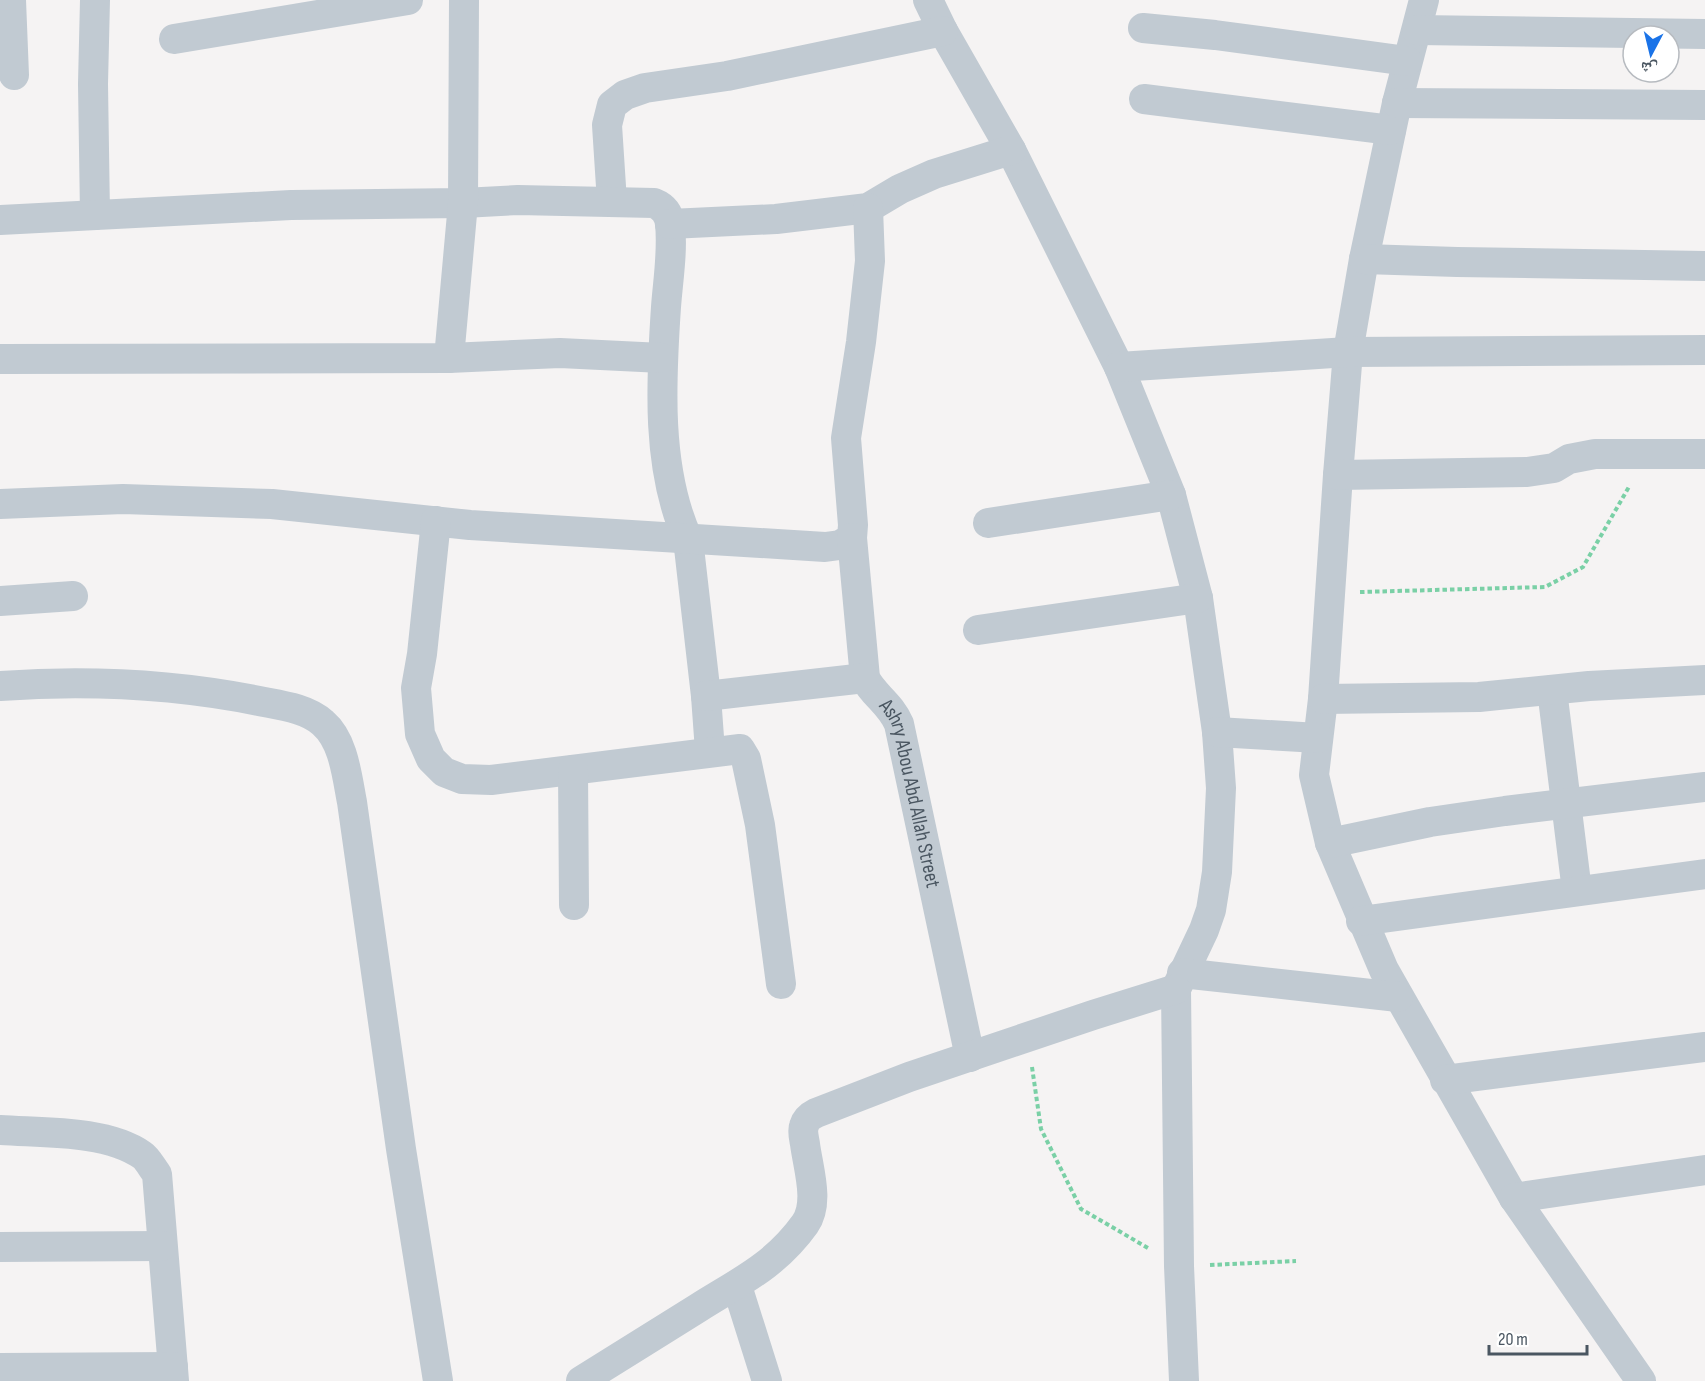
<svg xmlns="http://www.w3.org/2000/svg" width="1705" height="1381" viewBox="0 0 1705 1381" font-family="'Sofia Sans Condensed','Noto Naskh Arabic',sans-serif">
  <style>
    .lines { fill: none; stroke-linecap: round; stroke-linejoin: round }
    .path { stroke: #7ad0a6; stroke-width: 4; stroke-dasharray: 4.5 3; stroke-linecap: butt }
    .minor { stroke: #c1cad2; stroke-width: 30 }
    .labels { text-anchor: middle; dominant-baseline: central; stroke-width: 6; stroke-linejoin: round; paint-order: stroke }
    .street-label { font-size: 21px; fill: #4a5661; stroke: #fff }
  </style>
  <rect width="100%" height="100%" fill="#f5f3f3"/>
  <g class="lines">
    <!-- path -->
    <g class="path">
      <polyline points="1360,592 1545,587 1583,567 1630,485"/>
      <polyline points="1032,1067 1041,1129 1081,1209 1148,1248"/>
      <polyline points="1210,1265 1296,1261"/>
    </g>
    <!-- minor -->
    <g class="minor">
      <polyline points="11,0 14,75"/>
      <polyline points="928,0 943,31 1011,150 1119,367 1171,495 1198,598 1217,732 1221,788 1217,872 1211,910 1204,930 1176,989 1179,1266 1184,1381"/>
      <polyline points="1424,0 1397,103 1364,259 1348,352 1338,475 1323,699 1314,775 1330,843 1384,970 1514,1198 1641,1381"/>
      <polyline points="1143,28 1215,35 1407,61"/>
      <polyline points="1417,30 1705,34"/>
      <polyline points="174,39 408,0"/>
      <polyline points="1144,99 1391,130"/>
      <polyline points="1397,103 1705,105"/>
      <polyline points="612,202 607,125 612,105 625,95 645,88 727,76 943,31"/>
      <polyline points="95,215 93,84 95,0"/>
      <path d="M 0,220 L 291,205 L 463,203 L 518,200 L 654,203 C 664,207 669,214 670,224 C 673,251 668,280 666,307 C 661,381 656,470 688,539 L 706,696 L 710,751"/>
      <polyline points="670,224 776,219 868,208 900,189 934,174 1011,150"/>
      <polyline points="1364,259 1457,262 1705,266"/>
      <polyline points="449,358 463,203 464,0"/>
      <polyline points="0,359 449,358 560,353 662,358"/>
      <polyline points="1119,367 1348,352 1705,350"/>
      <polyline points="1338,475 1527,472 1554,468 1569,459 1595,454 1705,454"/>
      <polyline points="0,504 123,499 272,504 470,525 825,547 840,545 852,538 853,525 846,438 861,342 870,261 868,208"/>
      <polyline points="436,521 422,654 416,688 420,734 431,759 444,772 462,779 491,780 740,749 746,759 760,825 781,984"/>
      <polyline points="988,523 1171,495"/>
      <path id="s1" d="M 852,538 L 865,678 C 873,695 890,703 899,724 L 970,1057"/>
      <polyline points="0,601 73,596"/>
      <polyline points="978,630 1198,598"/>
      <path d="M 0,686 C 86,680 174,684 259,701 C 279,705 307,708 323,723 C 344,741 347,777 352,802 L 401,1149 L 438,1381"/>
      <polyline points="1552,690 1577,891"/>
      <polyline points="706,696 865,678"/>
      <polyline points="1323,699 1479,697 1589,686 1705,680"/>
      <polyline points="1217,732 1318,738"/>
      <polyline points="573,770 574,905"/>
      <polyline points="1330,843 1430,822 1505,811 1705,787"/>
      <polyline points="1361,921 1705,874"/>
      <polyline points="1182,973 1398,997"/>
      <polyline points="1445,1080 1705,1047"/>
      <path d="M 0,1130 C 43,1133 106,1130 142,1155 C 148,1159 152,1168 157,1174 L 174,1381"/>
      <polyline points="1514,1198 1705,1170"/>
      <polyline points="0,1247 162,1246"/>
      <polyline points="737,1286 767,1381"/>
      <polyline points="0,1368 173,1367"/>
      <path d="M 581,1381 C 620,1357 659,1332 698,1308 C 739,1282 775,1266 805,1224 C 820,1203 808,1168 805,1144 C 804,1138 802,1131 804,1126 C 806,1119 810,1116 816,1113 L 909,1077 L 1093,1015 L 1176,989"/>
    </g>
  </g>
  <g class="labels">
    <!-- street labels -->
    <g class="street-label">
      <text stroke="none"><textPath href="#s1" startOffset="268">Ashry Abou Abd Allah Street</textPath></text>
    </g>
  </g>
  <!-- north arrow -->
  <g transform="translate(1651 54) rotate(187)"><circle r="28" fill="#ffffff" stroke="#b7bbc0" stroke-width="1.5"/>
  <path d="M0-4.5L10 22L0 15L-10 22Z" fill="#1a73e8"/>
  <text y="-9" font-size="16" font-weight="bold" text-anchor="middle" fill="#4a5661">ش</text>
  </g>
  <!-- scale -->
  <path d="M1489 1345v9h98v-9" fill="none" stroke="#4a5661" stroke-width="3"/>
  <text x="1498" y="1345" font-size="18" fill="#4a5661" stroke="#ffffff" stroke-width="4.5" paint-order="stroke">20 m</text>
</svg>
